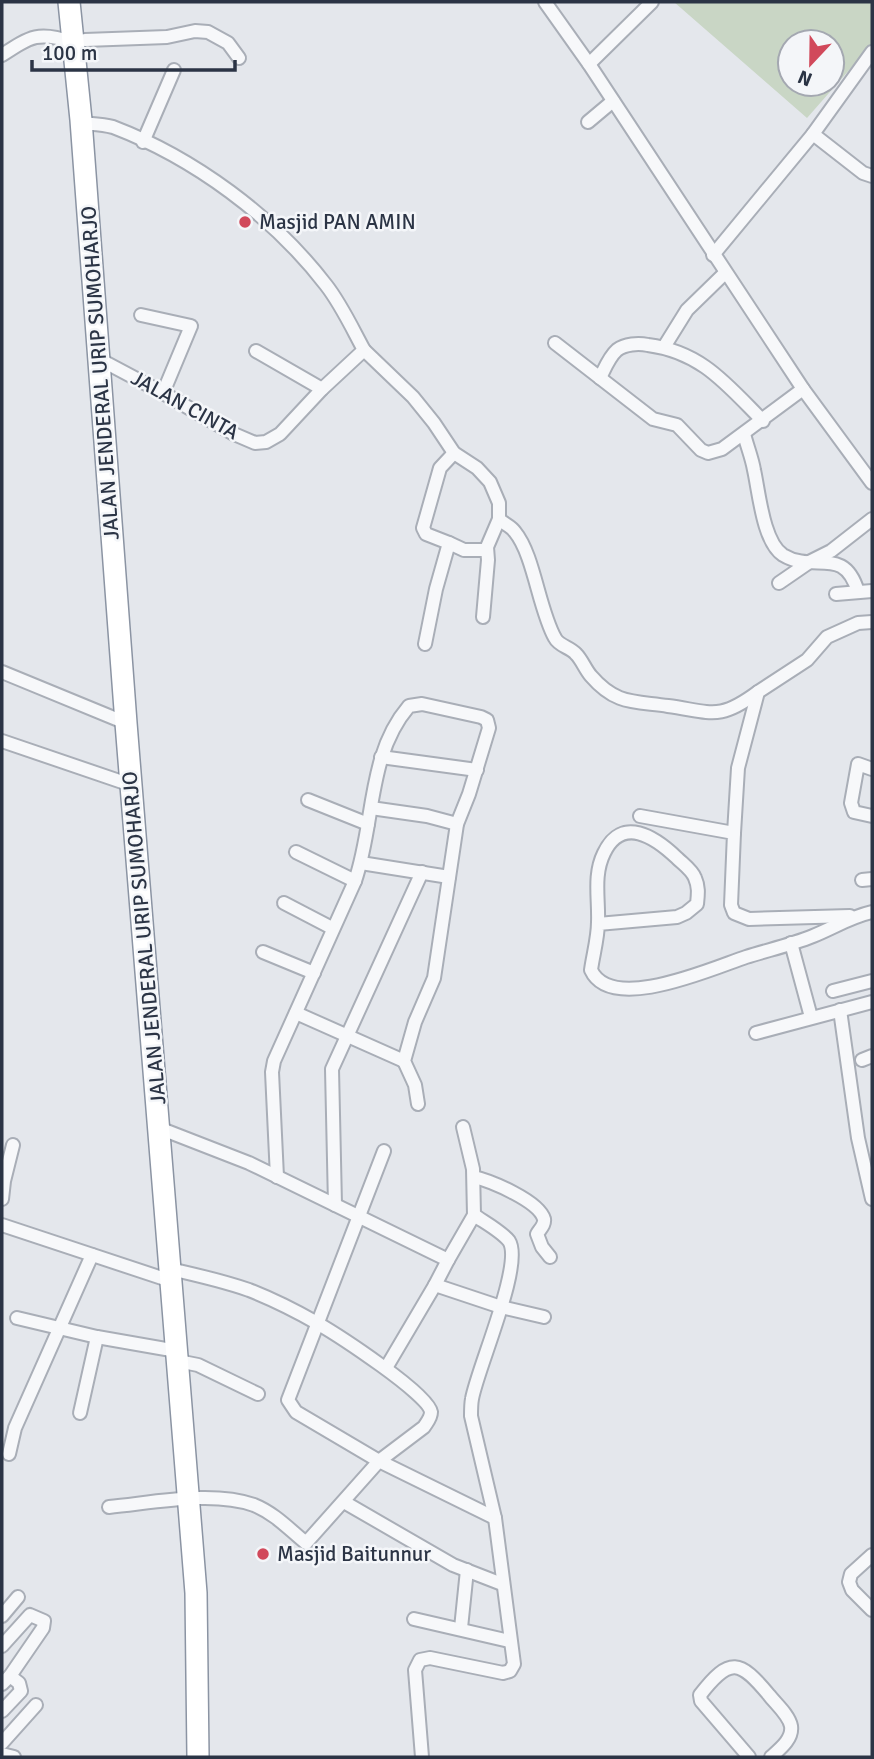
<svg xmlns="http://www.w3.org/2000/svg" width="874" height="1759" viewBox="0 0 874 1759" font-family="Signika,sans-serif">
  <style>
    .green { fill: #c9d6c5; fill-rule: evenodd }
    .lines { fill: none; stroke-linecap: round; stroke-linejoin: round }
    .minor-casing { stroke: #a9aeb7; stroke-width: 16 }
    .trunk-casing { stroke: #8b94a3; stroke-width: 24 }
    .minor { stroke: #f7f8fa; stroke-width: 12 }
    .trunk { stroke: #fff; stroke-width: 21 }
    .poi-dot { fill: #d1495b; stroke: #f4f6f9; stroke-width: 2.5 }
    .labels { text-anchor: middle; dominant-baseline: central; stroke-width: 5; stroke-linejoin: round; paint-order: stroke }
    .poi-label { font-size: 21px; fill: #2b3445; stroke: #f4f6f9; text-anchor: start }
    .street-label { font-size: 21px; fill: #2b3445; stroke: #f4f6f9 }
  </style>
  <rect width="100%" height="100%" fill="#e4e7ec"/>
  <!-- green -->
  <path class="green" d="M 674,2 L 872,2 L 872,44 L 807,118 ZM 790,42 L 832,42 L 832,84 L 790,84 Z"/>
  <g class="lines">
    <!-- minor casing -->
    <g class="minor-casing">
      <g id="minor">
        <polyline points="545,2 589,64 803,389 872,483"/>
        <polyline points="85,40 167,37 195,31 208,32 228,43 239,58"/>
        <path d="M 2,55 C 31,36 39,31 72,42"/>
        <polyline points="589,64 652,2"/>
        <polyline points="588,122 613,101"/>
        <path d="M 81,123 C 91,124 103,124 113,127 C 194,158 273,216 326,285 C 341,304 352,328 364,350 L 322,389 L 280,434 L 266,442 L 255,443 L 234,434 L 163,393 L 99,359"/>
        <polyline points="813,134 863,173 872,176"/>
        <polyline points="143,142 174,70"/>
        <polyline points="713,255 813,134 872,52"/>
        <polyline points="141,315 191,326 163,393"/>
        <polyline points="555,343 653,419 677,425 701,450 708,453 722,449 803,389"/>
        <polyline points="664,347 687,310 725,273"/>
        <polyline points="364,350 413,397 434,423 454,453 477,468 490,482 499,503 499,519 487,547 488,560 483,617"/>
        <polyline points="256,351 322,389"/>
        <path d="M 600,378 C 605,368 609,357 617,350 C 625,344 638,343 648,345 C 702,352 727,385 763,421"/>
        <path d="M 744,434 C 747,446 752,458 754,470 C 759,492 763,542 783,555 C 814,574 844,544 858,592"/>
        <path d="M 499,519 C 504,524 511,526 515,532 C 534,555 539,610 555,638 C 559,646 570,647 576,654 C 582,660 585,669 591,676 C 616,705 634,701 668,706 C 712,712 719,721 758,692"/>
        <polyline points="449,543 464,550 487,550"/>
        <polyline points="779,583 811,561 831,551 872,519"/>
        <polyline points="836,594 872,591"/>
        <polyline points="425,644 436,589 449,543 426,534 423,528 440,468 454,453"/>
        <polyline points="2,672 126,723"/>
        <polyline points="2,741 131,785"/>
        <polyline points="381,757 477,770"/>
        <polyline points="872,769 858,764 851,803 854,812 872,816"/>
        <polyline points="308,800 368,824"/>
        <polyline points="371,808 427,816 457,824"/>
        <polyline points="640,816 734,833 731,905 734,913 749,919 850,916"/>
        <polyline points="734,833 738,768 758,692 807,660 827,637 858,623 872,622"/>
        <polyline points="296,852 355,881"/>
        <polyline points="361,863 449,877"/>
        <polyline points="862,880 872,879"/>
        <polyline points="284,903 332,928"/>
        <path d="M 598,924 L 677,917 L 686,913 L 697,904 C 698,894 699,887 695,878 C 692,870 683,864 677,858 C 655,837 622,815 604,853 C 593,875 599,899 598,922 C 598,938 593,955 591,970 C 611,1014 713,968 746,957 C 768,950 791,945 813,936 C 833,928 850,917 872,912"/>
        <polyline points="791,943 811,1017"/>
        <polyline points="263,952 314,973"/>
        <polyline points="833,991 872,981"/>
        <polyline points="840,1010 858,1138 872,1199"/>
        <polyline points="296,1013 404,1061"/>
        <polyline points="756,1033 872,1002"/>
        <polyline points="862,1060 872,1056"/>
        <polyline points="159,1128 249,1163 448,1260 435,1285 501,1307 544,1317"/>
        <polyline points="384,1151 288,1400 296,1412 379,1461 495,1518"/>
        <path d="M 277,1177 L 272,1072 L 274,1061 L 355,881 C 375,823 367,755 409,706 L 422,704 L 481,717 L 487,720 L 489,728 L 469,794 L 457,824 L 434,978 L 415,1022 L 404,1061 L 415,1085 L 418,1104"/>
        <path d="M 474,1177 C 491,1181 539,1201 544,1219 C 545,1225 540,1229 537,1234 L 542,1247 L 550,1257"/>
        <polyline points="2,1199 4,1181 13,1145"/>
        <polyline points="335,1205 332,1069 422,872"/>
        <polyline points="2,1225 171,1281"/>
        <polyline points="448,1260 474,1215 473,1169 463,1127"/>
        <polyline points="17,1318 97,1337 177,1351"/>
        <polyline points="178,1361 198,1365 258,1394"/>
        <polyline points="386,1368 435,1285"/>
        <polyline points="80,1413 97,1337"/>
        <polyline points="9,1454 15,1428 92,1255"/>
        <polyline points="344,1502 453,1565 502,1584"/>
        <path d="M 109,1507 C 152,1503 212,1490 254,1505 C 274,1513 289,1529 306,1543 L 379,1461 L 424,1427 C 427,1422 431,1418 431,1412 C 429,1394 336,1334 317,1323 C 296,1311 272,1299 249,1290 C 223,1281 197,1275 170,1269"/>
        <polyline points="872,1555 851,1574 849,1582 852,1590 872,1610"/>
        <polyline points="2,1616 18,1597"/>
        <polyline points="414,1619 509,1641"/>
        <polyline points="461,1628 467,1570"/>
        <polyline points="2,1646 30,1615 44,1621 43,1628 10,1676 2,1684"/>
        <polyline points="2,1711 21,1691 19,1683 10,1676"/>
        <polyline points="2,1743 36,1705"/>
        <polyline points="2,1754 14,1757"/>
        <path d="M 422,1757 L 415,1670 L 420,1660 L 430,1658 L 503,1673 L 510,1671 L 514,1664 L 495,1518 L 471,1416 C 471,1410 471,1404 472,1399 C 477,1369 524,1264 509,1241 C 501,1231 484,1222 474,1215"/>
        <path d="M 749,1757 L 701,1701 L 700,1695 C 730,1656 740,1660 769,1695 C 776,1704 789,1715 791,1726 C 793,1739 780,1749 771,1757"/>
      </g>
    </g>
    <!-- trunk casing -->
    <g class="trunk-casing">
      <polyline id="trunk" points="69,2 81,120 126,723 196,1593 198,1757"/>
    </g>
    <!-- minor -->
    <use href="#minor" class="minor"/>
    <!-- trunk -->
    <use href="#trunk" class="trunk"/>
  </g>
  <!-- markers -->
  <g class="poi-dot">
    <circle cx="245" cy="222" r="7"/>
    <circle cx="263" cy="1554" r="7"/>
  </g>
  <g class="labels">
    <!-- poi labels -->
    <g class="poi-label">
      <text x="259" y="222">Masjid PAN AMIN</text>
      <text x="277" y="1554">Masjid Baitunnur</text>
    </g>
    <!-- street labels -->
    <g class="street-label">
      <text transform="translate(100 373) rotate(-94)">JALAN JENDERAL URIP SUMOHARJO</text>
      <text transform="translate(185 405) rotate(29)">JALAN CINTA</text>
      <text transform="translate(144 938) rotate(-95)">JALAN JENDERAL URIP SUMOHARJO</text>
    </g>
  </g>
  <!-- border -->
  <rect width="874" height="1759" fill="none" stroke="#2b3445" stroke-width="7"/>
  <!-- north arrow -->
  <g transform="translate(811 63) rotate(202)"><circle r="33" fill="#f4f6f9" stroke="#a4a8b1" stroke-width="2"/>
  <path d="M0-5L12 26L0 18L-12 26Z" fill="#d1495b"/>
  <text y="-10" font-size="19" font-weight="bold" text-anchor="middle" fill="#2b3445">N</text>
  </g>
  <!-- scale -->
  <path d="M32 60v10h203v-10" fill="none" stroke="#2b3445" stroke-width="3.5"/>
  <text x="42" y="60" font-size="21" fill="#2b3445" stroke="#f4f6f9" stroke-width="5" paint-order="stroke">100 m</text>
</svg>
